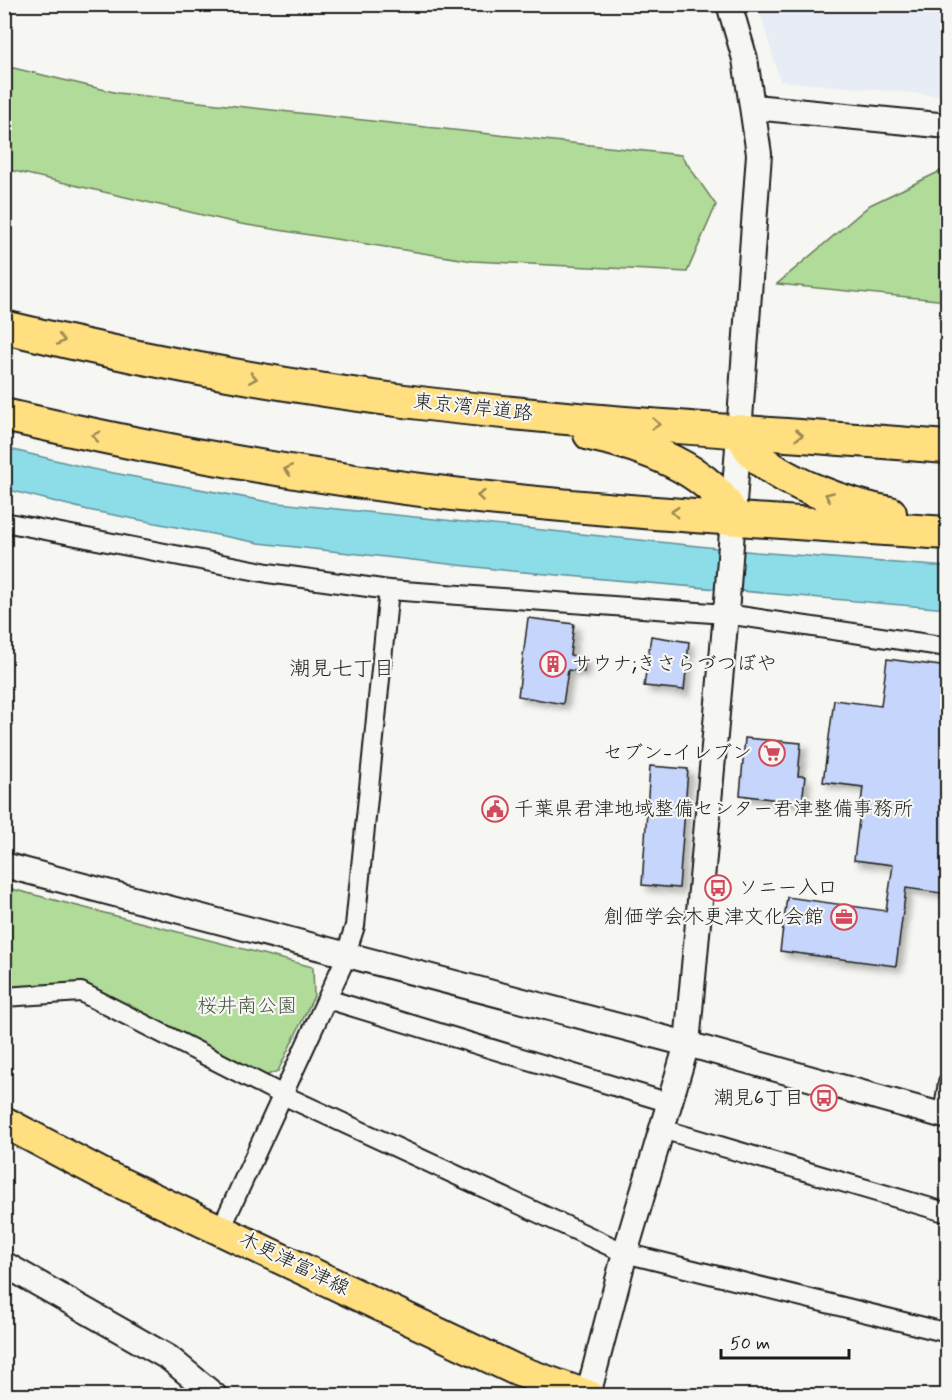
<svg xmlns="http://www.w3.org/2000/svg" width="952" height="1400" viewBox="0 0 952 1400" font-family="Mynerve,'Klee One',sans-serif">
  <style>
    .built { fill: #e7ecf5 }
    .green { fill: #b0db99; stroke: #667c5a; stroke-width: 1.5 }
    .water { fill: #8ddde9; stroke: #609097; stroke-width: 1.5 }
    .building { fill: #c5d5fb; stroke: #1c1c1c; stroke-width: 1.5; filter: url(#shadow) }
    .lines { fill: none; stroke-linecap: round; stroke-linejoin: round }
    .minor-casing { stroke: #1c1c1c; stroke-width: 22 }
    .tertiary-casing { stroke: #1c1c1c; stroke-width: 28 }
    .primary-casing { stroke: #1c1c1c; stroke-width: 34 }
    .trunk-casing { stroke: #1c1c1c; stroke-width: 36 }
    .minor { stroke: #f6f6f2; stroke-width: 18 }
    .tertiary { stroke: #f6f6f2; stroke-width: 24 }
    .primary { stroke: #ffdf80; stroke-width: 30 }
    .trunk { stroke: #ffdf80; stroke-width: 32 }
    .oneway { stroke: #998753 }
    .labels { text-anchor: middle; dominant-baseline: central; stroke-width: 4.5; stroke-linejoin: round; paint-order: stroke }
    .street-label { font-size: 20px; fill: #1c1c1c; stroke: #f6f6f2 }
    .poi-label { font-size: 20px; fill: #1c1c1c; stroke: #f6f6f2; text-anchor: start }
    .park-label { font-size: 20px; fill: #485542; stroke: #f6f6f2 }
    .neighbourhood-label { font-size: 21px; fill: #1c1c1c; stroke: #f6f6f2 }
  </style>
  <defs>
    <filter id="shadow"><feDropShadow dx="5.5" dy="5.5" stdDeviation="3" flood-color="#0004"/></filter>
  </defs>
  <rect width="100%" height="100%" fill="#f6f6f2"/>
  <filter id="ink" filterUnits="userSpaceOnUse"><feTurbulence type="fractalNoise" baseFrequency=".0167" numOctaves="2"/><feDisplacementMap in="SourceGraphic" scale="12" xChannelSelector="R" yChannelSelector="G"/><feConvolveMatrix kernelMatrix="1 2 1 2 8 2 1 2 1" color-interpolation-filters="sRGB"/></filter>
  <g filter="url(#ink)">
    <!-- built -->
    <polygon class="built" points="758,5 947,5 947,96 780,81"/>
    <!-- green -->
    <g class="green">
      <polygon points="5,66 118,93 681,155 716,205 687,272 473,261 241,224 5,169"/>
      <polygon points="947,168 947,301 777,284 870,205"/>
      <polygon points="4,887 313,967 314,996 278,1071 265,1076 82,988 5,993"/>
    </g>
    <!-- water -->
    <polygon class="water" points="5,448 92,469 269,502 756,552 947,567 947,609 512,571 259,543 88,510 5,489"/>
    <!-- building -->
    <g class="building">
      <polygon points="528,618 574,624 570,655 585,658 584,672 568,670 563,704 518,696"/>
      <polygon points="651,636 689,642 684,690 644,686"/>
      <polygon points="887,659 948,667 948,894 906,888 896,966 780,951 787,897 886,911 893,865 854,860 863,787 823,782 834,700 881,706"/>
      <polygon points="745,738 801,743 798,776 805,776 802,803 740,795"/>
      <polygon points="650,766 688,769 679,888 642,885"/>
    </g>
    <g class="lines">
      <!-- minor casing -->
      <g class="minor-casing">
        <g id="minor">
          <polyline points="4,522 268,573 389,590 726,614 948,647"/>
          <polyline points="4,997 81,992 285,1096 625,1253 948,1333"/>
          <polyline points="327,999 670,1103"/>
          <polyline points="943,1116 948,1082"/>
          <polyline points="662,1129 948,1213"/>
          <polyline points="221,1229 342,966 355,926 389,590"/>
        </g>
      </g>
      <!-- tertiary casing -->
      <g class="tertiary-casing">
        <g id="tertiary">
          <polyline points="754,107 948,126"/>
          <polyline points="4,865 687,1044 948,1117"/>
          <polyline points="4,1264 169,1358 215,1396"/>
          <polyline points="588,1395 625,1253 687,1044 726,614 759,154 745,59 729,4"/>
        </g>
      </g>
      <!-- primary casing -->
      <g class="primary-casing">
        <polyline id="primary" points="4,1122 104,1175 516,1370 589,1396"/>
      </g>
      <!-- trunk casing -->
      <g class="trunk-casing">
        <g id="trunk">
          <path d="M 4,327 C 144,361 286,387 428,404 C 600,424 774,433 948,447"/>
          <path d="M 4,415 C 155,450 308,477 461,495 C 622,513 786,522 948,533"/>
          <path d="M 740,431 C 744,437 747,446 752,451 C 778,482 851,506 890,513"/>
          <path d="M 590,434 C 639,444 712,469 733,517"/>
        </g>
      </g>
      <!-- minor -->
      <use href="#minor" class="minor"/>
      <!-- tertiary -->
      <use href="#tertiary" class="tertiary"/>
      <!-- primary -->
      <use href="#primary" class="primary"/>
      <!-- trunk -->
      <use href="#trunk" class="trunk"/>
    </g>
    <!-- one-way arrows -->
    <defs><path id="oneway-chevron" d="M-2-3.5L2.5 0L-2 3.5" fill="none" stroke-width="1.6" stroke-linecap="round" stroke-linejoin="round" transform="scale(1.5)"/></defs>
    <g class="oneway">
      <use href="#oneway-chevron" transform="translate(61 340) rotate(11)"/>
      <use href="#oneway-chevron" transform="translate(253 378) rotate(9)"/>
      <use href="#oneway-chevron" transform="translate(656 424) rotate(4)"/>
      <use href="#oneway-chevron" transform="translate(799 435) rotate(4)"/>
      <use href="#oneway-chevron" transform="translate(96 436) rotate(-168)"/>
      <use href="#oneway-chevron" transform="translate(288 470) rotate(-171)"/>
      <use href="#oneway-chevron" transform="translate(481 496) rotate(-175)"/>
      <use href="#oneway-chevron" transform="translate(829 496) rotate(-157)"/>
      <use href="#oneway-chevron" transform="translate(675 512) rotate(-176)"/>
    </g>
  </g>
  <!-- icons -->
  <defs>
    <g id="building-ring" transform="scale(1.35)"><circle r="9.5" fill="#f6f6f2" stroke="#d1495b" stroke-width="1.5"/><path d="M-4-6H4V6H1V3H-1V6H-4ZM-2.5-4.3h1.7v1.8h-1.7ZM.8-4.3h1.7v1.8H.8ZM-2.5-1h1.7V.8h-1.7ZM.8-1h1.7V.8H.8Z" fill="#d1495b"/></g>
    <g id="supermarket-ring" transform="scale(1.35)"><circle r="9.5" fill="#f6f6f2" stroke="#d1495b" stroke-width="1.5"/><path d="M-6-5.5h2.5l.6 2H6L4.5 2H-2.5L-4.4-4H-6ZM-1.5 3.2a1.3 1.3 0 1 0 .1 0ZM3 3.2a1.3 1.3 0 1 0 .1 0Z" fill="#d1495b"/></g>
    <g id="civic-ring" transform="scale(1.35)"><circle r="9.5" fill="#f6f6f2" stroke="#d1495b" stroke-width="1.5"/><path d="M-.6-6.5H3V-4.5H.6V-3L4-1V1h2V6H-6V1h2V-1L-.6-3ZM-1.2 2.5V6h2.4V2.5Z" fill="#d1495b"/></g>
    <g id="bus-ring" transform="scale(1.35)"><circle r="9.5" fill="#f6f6f2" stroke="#d1495b" stroke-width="1.5"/><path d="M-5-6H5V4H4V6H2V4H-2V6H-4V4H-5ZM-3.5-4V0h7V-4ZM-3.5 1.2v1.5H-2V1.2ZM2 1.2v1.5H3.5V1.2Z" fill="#d1495b"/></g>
    <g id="office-ring" transform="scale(1.35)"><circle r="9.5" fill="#f6f6f2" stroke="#d1495b" stroke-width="1.5"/><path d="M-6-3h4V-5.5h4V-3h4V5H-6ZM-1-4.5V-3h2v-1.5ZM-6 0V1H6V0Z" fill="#d1495b"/></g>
  </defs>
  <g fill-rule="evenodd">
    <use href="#building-ring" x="553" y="664"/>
    <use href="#supermarket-ring" x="772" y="753"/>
    <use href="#civic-ring" x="495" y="809"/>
    <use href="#bus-ring" x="718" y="888"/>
    <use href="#office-ring" x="844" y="917"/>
    <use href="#bus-ring" x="824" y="1098"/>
  </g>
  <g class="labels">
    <!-- street labels -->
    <g class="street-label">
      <text transform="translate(473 408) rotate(6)">東京湾岸道路</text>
      <text transform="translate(294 1264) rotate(26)">木更津富津線</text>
    </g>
    <!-- poi labels -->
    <g class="poi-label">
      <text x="572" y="664">サウナ;きさらづつぼや</text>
      <text x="752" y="753" text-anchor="end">セブン-イレブン</text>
      <text x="514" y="809">千葉県君津地域整備センター君津整備事務所</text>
      <text x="738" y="888">ソニー入口</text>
      <text x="824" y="917" text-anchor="end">創価学会木更津文化会館</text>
      <text x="804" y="1098" text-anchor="end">潮見6丁目</text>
    </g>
    <!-- park labels -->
    <g class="park-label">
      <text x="247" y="1006">桜井南公園</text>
    </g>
    <!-- neighbourhood labels -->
    <g class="neighbourhood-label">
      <text x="342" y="669">潮見七丁目</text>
    </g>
  </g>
  <!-- margin -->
  <rect width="952" height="1400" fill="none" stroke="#f6f6f2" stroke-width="24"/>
  <rect x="12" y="12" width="928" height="1376" fill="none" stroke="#1c1c1c" stroke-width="2" filter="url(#ink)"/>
  <!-- scale -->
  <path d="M721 1349v9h128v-9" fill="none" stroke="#1c1c1c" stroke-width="3"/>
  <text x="730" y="1349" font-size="18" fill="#1c1c1c" stroke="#f6f6f2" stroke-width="4.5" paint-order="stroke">50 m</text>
</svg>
